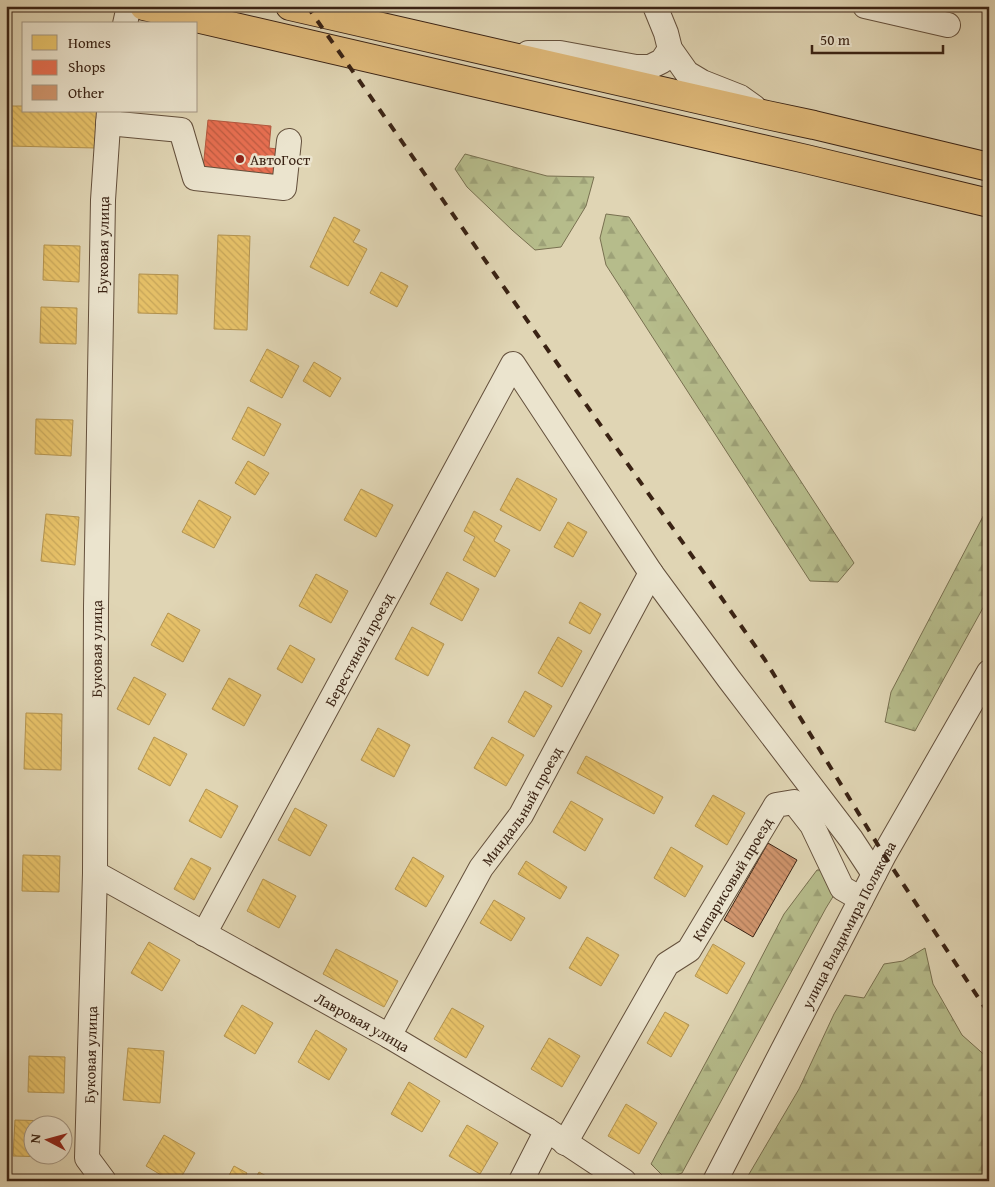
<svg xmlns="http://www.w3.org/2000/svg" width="995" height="1187" viewBox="0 0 995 1187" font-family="'Gentium Book Plus',serif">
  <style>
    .forest { fill: url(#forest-firs); stroke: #787050 }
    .homes { fill: url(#homes-back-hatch); stroke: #b49450 }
    .shops { fill: url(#shops-back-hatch); stroke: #b3583f }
    .building { fill: url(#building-back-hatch); stroke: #3a2314 }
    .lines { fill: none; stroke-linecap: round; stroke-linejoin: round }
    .minor-casing { stroke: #64503c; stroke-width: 26 }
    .highway-casing { stroke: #3a2314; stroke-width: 30 }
    .minor { stroke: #ebe4ce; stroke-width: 24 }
    .highway { stroke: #e0ba7a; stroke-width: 28 }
    .rail { stroke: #3a2314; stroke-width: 4; stroke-dasharray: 9 9; stroke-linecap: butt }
    .poi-dot { fill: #8f2418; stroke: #ebe4ce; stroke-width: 2 }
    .labels { text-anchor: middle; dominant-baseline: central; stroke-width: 5; stroke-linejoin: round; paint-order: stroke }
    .poi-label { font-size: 15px; fill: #3a2314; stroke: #ebe4ce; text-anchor: start }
    .street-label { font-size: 15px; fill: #3a2314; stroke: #ebe4ce }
  </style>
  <defs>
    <pattern id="forest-firs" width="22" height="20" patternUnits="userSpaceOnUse" patternTransform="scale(1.25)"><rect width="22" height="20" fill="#b6bc8b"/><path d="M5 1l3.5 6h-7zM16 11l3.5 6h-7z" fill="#9da177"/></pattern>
    <pattern id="homes-back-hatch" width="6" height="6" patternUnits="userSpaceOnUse" patternTransform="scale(1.25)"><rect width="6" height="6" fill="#e9c46a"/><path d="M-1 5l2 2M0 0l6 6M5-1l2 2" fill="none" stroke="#c9a85b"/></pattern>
    <pattern id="shops-back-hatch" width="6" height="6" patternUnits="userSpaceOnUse" patternTransform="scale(1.25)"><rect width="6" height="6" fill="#e76f51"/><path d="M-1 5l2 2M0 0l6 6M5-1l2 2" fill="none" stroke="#bc5b42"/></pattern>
    <pattern id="building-back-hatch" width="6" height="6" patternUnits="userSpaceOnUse" patternTransform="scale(1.25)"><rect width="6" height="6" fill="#d0956d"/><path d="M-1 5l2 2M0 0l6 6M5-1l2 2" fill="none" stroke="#aa7958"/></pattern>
  </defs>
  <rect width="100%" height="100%" fill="#e0d5b4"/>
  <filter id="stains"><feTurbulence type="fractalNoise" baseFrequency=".004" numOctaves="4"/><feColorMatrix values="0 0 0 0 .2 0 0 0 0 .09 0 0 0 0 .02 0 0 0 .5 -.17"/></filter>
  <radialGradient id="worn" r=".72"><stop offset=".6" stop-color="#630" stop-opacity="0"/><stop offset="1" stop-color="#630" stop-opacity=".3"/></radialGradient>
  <!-- forest -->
  <g class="forest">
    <polygon points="465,154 547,176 594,177 586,206 561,247 535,250 512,230 467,187 455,169"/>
    <polygon points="606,214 629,217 854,563 838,582 810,581 606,265 600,238"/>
    <polygon points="989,505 989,597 915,731 885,722 891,692"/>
    <polygon points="831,869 839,887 826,908 682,1173 666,1179 651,1164 733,1012 784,914 817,870"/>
    <polygon points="925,948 933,984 962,1035 989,1059 989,1181 745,1181 799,1089 834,1014 845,995 864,998 884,964 903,961"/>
  </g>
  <!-- homes -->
  <g class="homes">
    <polygon points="9,106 24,106 24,111 97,111 96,148 8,146"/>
    <polygon points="334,217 360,230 353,242 367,249 348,286 310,267"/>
    <polygon points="218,235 250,236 247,330 214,329"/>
    <polygon points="44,245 80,246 79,282 43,280"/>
    <polygon points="381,272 408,286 397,307 370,293"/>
    <polygon points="139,274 178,275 177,314 138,313"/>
    <polygon points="41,307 77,308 76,344 40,343"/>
    <polygon points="267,349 299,366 282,398 250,381"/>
    <polygon points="314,362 341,378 330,397 303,381"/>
    <polygon points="248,407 281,424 264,456 232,439"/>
    <polygon points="36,419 73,420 71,456 35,454"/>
    <polygon points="248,461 269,473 255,495 235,483"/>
    <polygon points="517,478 557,499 540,531 500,510"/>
    <polygon points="361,489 393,505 376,537 344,520"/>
    <polygon points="199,500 231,517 214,548 182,532"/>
    <polygon points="474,511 502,526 494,541 510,550 495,577 463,560 475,537 464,531"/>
    <polygon points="46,514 79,517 75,565 41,561"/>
    <polygon points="568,522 587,532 573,557 554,547"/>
    <polygon points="447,572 479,589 462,621 430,604"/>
    <polygon points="316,574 348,591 331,623 299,606"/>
    <polygon points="580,602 601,614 590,634 569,623"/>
    <polygon points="168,613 200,630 183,662 151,645"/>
    <polygon points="412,627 444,644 428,676 395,659"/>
    <polygon points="558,637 582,651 562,687 538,673"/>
    <polygon points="290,645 315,659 302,683 277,669"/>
    <polygon points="134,677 166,694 149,725 117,709"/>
    <polygon points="229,678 261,695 244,726 212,709"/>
    <polygon points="525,691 552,706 534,737 508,722"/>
    <polygon points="26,713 62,714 61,770 24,769"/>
    <polygon points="378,728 410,745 394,777 361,760"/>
    <polygon points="154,737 187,754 170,786 138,769"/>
    <polygon points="492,737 524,755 506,786 474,768"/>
    <polygon points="586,756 663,797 654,814 577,773"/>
    <polygon points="206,789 238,806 221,838 189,821"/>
    <polygon points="713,795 745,813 727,845 695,826"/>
    <polygon points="571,801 603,819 585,851 553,832"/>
    <polygon points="295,808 327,825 310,856 278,840"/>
    <polygon points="671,847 703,866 685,897 654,878"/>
    <polygon points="23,855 60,856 59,892 22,891"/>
    <polygon points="413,857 444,876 426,907 395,889"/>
    <polygon points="191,858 211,868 194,900 174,889"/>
    <polygon points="526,861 567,887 560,899 518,874"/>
    <polygon points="263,879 296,896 279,928 247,911"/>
    <polygon points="494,900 525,918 511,941 480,923"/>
    <polygon points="587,937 619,955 601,986 569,968"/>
    <polygon points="149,942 180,960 162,991 131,973"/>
    <polygon points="713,944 745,963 727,994 695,976"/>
    <polygon points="336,949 398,981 384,1007 323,974"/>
    <polygon points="242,1005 273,1023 255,1054 224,1036"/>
    <polygon points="452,1008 484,1026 466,1058 434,1039"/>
    <polygon points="665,1012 689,1025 671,1057 647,1043"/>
    <polygon points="316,1030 347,1049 329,1080 298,1062"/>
    <polygon points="549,1038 580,1056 562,1087 531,1069"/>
    <polygon points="128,1048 164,1051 160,1103 123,1100"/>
    <polygon points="29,1056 65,1057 64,1093 28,1092"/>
    <polygon points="409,1082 440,1101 422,1132 391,1114"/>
    <polygon points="626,1104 657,1123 639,1154 608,1136"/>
    <polygon points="15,1120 51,1121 51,1124 32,1124 32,1154 50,1154 50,1157 13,1156"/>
    <polygon points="467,1125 498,1143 480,1174 449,1156"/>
    <polygon points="164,1135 195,1153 179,1181 171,1181 146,1166"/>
    <polygon points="234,1166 247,1173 243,1181 226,1181"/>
    <polygon points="259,1172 275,1181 254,1181"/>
  </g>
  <!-- shops -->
  <polygon class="shops" points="208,120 271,126 269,148 277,149 274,183 203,169"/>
  <!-- building -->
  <polygon class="building" points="768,843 797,860 753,937 724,920"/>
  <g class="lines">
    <!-- minor casing -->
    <g class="minor-casing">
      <g id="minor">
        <polyline points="655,6 666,33 670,49 687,73 702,82 740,97 754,107"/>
        <polyline points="865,6 948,25"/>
        <polyline points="125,24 129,6"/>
        <polyline points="528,53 560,53 636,67 650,67 662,61 670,49"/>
        <polyline points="108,123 181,130 195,178 284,188 289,141"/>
        <path id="s1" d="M 95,873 L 389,1036 L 547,1130 L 624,1181"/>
        <path id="s2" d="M 204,934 L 513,364 L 651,573 L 729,679 L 851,839 L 874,874"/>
        <path id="s3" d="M 389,1036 L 481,868 L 521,815 L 651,573"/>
        <path id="s4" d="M 565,1143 L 667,964 L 689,950 L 776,805 L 794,802 L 812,825 L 842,888 L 861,899"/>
        <path id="s5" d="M 104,1181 L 87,1158 L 95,873 L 96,606 L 103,200 L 109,111"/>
        <polyline points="521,1181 547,1130"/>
        <path id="s6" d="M 715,1181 L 884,855 L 989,672"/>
      </g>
    </g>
    <!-- highway casing -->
    <g class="highway-casing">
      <g id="highway">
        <polyline points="144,6 806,159 989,203"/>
        <polyline points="290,6 767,115 814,125 989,167"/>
      </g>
    </g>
    <!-- minor -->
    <use href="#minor" class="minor"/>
    <!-- highway -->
    <use href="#highway" class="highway"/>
    <!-- rail -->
    <polyline class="rail" points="307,6 765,660 884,855 989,1014"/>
  </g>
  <!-- markers -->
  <circle class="poi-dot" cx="240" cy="159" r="5"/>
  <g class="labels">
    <!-- poi labels -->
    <g class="poi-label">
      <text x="250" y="159">АвтоГост</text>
    </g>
    <!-- street labels -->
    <g class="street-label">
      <text stroke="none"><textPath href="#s5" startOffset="942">Буковая улица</textPath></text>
      <text stroke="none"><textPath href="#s5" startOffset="538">Буковая улица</textPath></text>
      <text stroke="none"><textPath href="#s2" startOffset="324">Берестяной проезд</textPath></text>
      <text stroke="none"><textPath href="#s3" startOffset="266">Миндальный проезд</textPath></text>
      <text stroke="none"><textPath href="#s4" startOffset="315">Кипарисовый проезд</textPath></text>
      <text stroke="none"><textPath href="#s6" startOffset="289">улица Владимира Полякова</textPath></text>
      <text stroke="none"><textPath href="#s1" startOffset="306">Лавровая улица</textPath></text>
      <text stroke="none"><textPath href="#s5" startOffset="132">Буковая улица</textPath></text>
    </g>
  </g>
  <!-- margin -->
  <rect width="995" height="1187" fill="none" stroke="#e0d5b4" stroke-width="25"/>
  <rect x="8" y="8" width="980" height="1172" fill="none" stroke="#3a2314" stroke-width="2.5"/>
  <rect x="12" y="12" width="970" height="1162" fill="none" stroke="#3a2314"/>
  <!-- legend -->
  <rect x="22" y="22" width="175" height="90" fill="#ebe4ce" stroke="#a49784"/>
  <rect x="32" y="35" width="25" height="15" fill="#e9c46a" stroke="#a49784"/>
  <text x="68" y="48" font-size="15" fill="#3a2314">Homes</text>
  <rect x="32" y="60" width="25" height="15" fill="#e76f51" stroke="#a49784"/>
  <text x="68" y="72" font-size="15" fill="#3a2314">Shops</text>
  <rect x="32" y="85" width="25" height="15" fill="#d0956d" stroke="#a49784"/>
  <text x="68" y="98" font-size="15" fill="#3a2314">Other</text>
  <!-- north arrow -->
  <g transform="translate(48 1140) rotate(276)"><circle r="24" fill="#ebe4ce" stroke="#a49784"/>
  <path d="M0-4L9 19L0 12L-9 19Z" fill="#8f2418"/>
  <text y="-8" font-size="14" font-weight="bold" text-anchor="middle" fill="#3a2314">N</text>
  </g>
  <!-- scale -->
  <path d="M812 45v8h131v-8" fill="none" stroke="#3a2314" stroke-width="2.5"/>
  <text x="820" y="45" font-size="15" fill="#3a2314" stroke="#ebe4ce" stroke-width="4" paint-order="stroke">50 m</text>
  <rect width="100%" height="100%" filter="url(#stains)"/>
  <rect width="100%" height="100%" fill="url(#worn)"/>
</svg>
